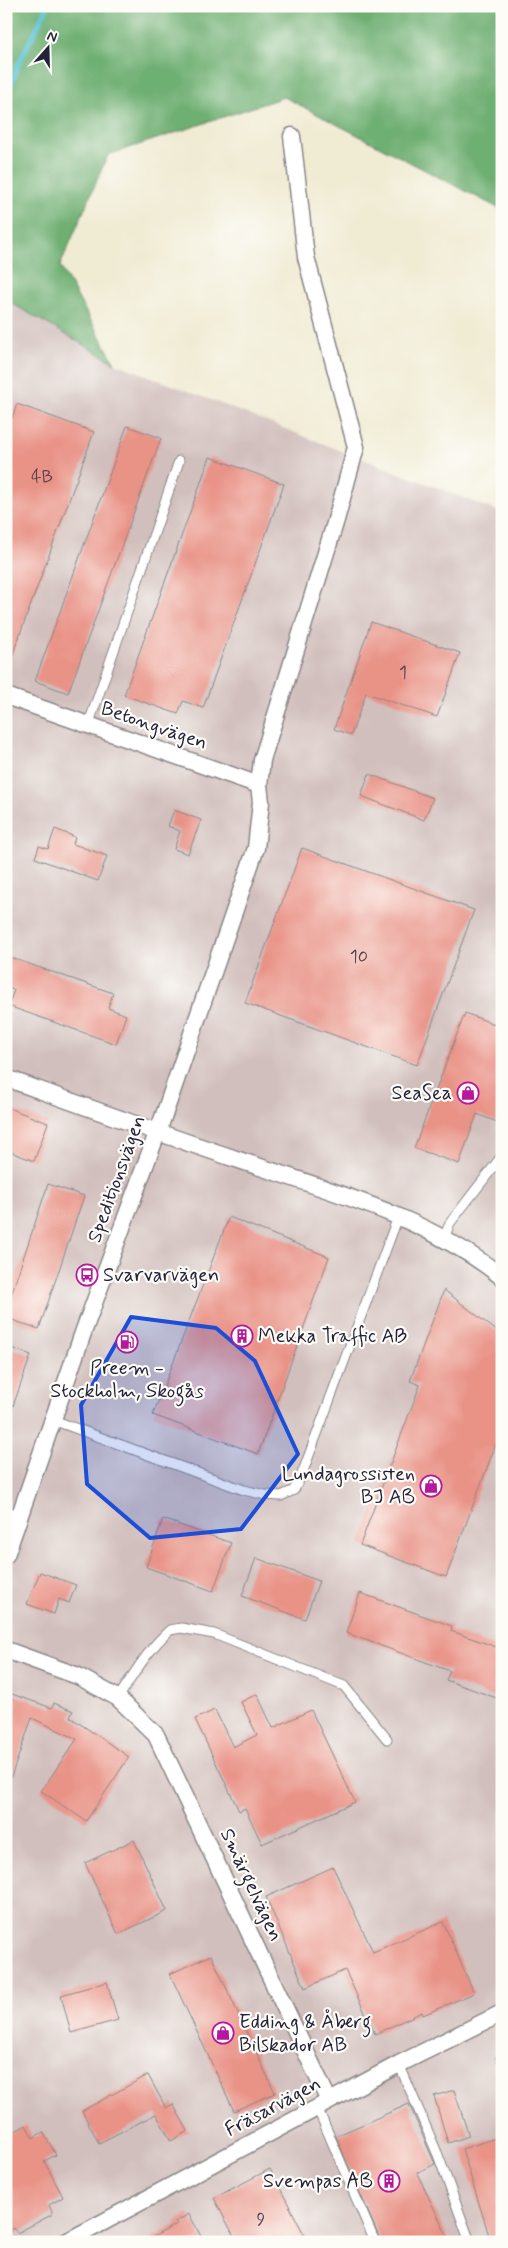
<svg xmlns="http://www.w3.org/2000/svg" width="508" height="2248" viewBox="0 0 508 2248" font-family="Mynerve,sans-serif">
  <style>
    .industrial { fill: #d1bfbd }
    .forest { fill: #6eaf72; stroke: #486856 }
    .lines { fill: none; stroke-linecap: round; stroke-linejoin: round }
    .stream { stroke: #59c3d5; stroke-width: 5 }
    .building { fill: #e99387 }
    .lane-casing { stroke: #898687; stroke-width: 11 }
    .street-casing { stroke: #898687; stroke-width: 19 }
    .lane { stroke: #fff; stroke-width: 9 }
    .street { stroke: #fff; stroke-width: 16 }
    .marked { fill: #1d4ed8; fill-opacity: 0.2; stroke: #1d4ed8; stroke-width: 4; stroke-linejoin: round }
    .labels { text-anchor: middle; dominant-baseline: central; stroke-width: 4.5; stroke-linejoin: round; paint-order: stroke }
    .number-label { font-size: 18px; fill: #543e4e }
    .street-label { font-size: 20px; fill: #22223b; stroke: #fdfcf7 }
    .poi-label { font-size: 20px; fill: #22223b; stroke: #fdfcf7; text-anchor: end }
  </style>
  <rect width="100%" height="100%" fill="#fdfcf7"/>
  <filter id="ink" filterUnits="userSpaceOnUse"><feTurbulence type="fractalNoise" baseFrequency=".02" numOctaves="2"/><feDisplacementMap in="SourceGraphic" scale="10" xChannelSelector="R" yChannelSelector="G"/><feConvolveMatrix kernelMatrix="1 2 1 2 8 2 1 2 1" color-interpolation-filters="sRGB"/></filter>
  <filter id="wash" filterUnits="userSpaceOnUse"><feTurbulence type="fractalNoise" baseFrequency=".0096" numOctaves="4" result="noise"/><feDisplacementMap in="SourceGraphic" scale="20" xChannelSelector="R" yChannelSelector="G"/><feGaussianBlur stdDeviation="1.12" result="paint"/><feColorMatrix in="noise" values="0 0 0 0 0 0 0 0 0 0 0 0 0 0 0 0 0 1.4 0 .05"/><feComposite in="paint" operator="in"/></filter>
  <g filter="url(#wash)">
    <rect width="100%" height="100%" fill="#f0ebd3"/>
    <!-- industrial -->
    <polygon class="industrial" points="6,300 115,363 502,513 502,2242 6,2242"/>
    <!-- forest -->
    <polygon class="forest" points="6,6 502,6 502,210 284,97 108,155 60,266 115,363 6,300"/>
    <g class="lines">
      <!-- stream -->
      <polyline class="stream" points="6,103 17,67 48,6"/>
    </g>
    <g id="blocks">
      <!-- building -->
      <g class="building">
        <polygon points="17,404 94,432 8,667 6,434"/>
        <polygon points="127,426 161,438 68,693 35,681"/>
        <polygon points="210,457 284,484 203,708 183,701 178,714 124,695"/>
        <polygon points="371,622 460,653 437,717 366,693 351,735 334,729"/>
        <polygon points="369,774 433,798 424,820 361,796"/>
        <polygon points="174,810 201,820 188,854 174,849 180,831 168,826"/>
        <polygon points="55,829 75,837 73,844 107,856 98,881 35,858 39,846 48,849"/>
        <polygon points="302,848 474,910 417,1065 245,1003"/>
        <polygon points="6,956 113,993 108,1008 126,1015 116,1044 8,1006 14,990 6,988"/>
        <polygon points="465,1013 502,1027 502,1057 497,1070 502,1071 502,1124 477,1114 459,1164 414,1148"/>
        <polygon points="6,1107 48,1123 34,1161 6,1150"/>
        <polygon points="48,1184 84,1196 39,1329 6,1318 6,1310"/>
        <polygon points="229,1217 329,1257 258,1454 153,1415"/>
        <polygon points="444,1290 502,1335 502,1428 446,1577 360,1545 420,1385 410,1381"/>
        <polygon points="6,1346 31,1355 8,1420 6,1419"/>
        <polygon points="163,1519 231,1543 213,1591 146,1567"/>
        <polygon points="256,1558 319,1581 305,1619 242,1596"/>
        <polygon points="40,1572 76,1585 69,1603 59,1599 54,1614 27,1604"/>
        <polygon points="360,1593 452,1626 451,1631 502,1649 502,1700 446,1680 450,1671 346,1633"/>
        <polygon points="6,1692 52,1708 54,1703 73,1711 70,1717 129,1757 86,1821 41,1791 77,1739 32,1718 8,1785 6,1784"/>
        <polygon points="257,1694 273,1728 311,1710 355,1802 262,1844 245,1808 239,1811 195,1719 215,1710 233,1747 257,1735 241,1702"/>
        <polygon points="134,1840 167,1911 118,1934 85,1863"/>
        <polygon points="333,1867 373,1952 443,1922 474,1993 423,2015 422,2012 375,2034 345,1970 305,1988 266,1897"/>
        <polygon points="211,1955 275,2093 234,2111 170,1974"/>
        <polygon points="107,1982 118,2020 71,2033 61,1995"/>
        <polygon points="148,2075 166,2108 173,2104 188,2131 171,2141 156,2114 99,2143 82,2111"/>
        <polygon points="454,2090 469,2136 448,2143 434,2096"/>
        <polygon points="409,2104 435,2164 417,2173 450,2242 381,2242 336,2136"/>
        <polygon points="26,2125 33,2138 43,2132 56,2155 44,2161 63,2197 49,2205 53,2214 17,2233 14,2228 6,2233 6,2136"/>
        <polygon points="502,2136 502,2242 491,2242 462,2149"/>
        <polygon points="270,2169 308,2242 237,2242 214,2198"/>
        <polygon points="189,2214 204,2242 144,2242 177,2224 175,2222"/>
      </g>
    </g>
  </g>
  <g filter="url(#ink)">
    <use href="#blocks" fill-opacity="0" stroke="#898687" stroke-width="1"/>
    <g class="lines">
      <!-- lane casing -->
      <g class="lane-casing">
        <g id="lane">
          <polyline points="88,726 179,461"/>
          <polyline points="444,1238 450,1223 502,1156"/>
          <polyline points="53,1420 244,1490 265,1495 281,1496 294,1490 302,1474 398,1217"/>
          <polyline points="6,1511 20,1515"/>
          <path d="M 118,1698 C 134,1674 148,1649 170,1630 L 181,1628 L 214,1634 L 344,1686 L 387,1739"/>
          <polyline points="501,2058 502,2057"/>
          <polyline points="399,2064 438,2155 470,2242"/>
          <polyline points="317,2107 375,2242"/>
        </g>
      </g>
      <!-- street casing -->
      <g class="street-casing">
        <g id="street">
          <polyline points="6,696 259,785 261,802 256,848 165,1112 84,1330 6,1555"/>
          <polyline points="259,785 262,760 336,520 356,447 306,257 292,136"/>
          <path d="M 6,1078 C 84,1106 161,1134 239,1160 C 330,1191 425,1216 502,1277"/>
          <polyline points="6,1650 78,1676 118,1698 156,1735 329,2101"/>
          <polyline points="66,2242 399,2064 502,2013"/>
        </g>
      </g>
      <!-- lane -->
      <use href="#lane" class="lane"/>
      <!-- street -->
      <use href="#street" class="street"/>
    </g>
  </g>
  <!-- marked area -->
  <path class="marked" d="M 131,1317 L 216,1328 L 255,1361 L 298,1454 L 241,1529 L 150,1538 L 87,1484 L 81,1405 Z"/>
  <!-- icons -->
  <defs>
    <g id="shop-ring" transform="scale(1.125)"><circle r="9.5" fill="#fdfcf7" stroke="#b5179e" stroke-width="1.5"/><path d="M-5-2.5h2.3a2.7 3.5 0 0 1 5.4 0H5L5.5 6h-11ZM-1.5-2.5h3a1.5 2.3 0 0 0-3 0Z" fill="#b5179e"/></g>
    <g id="bus-ring" transform="scale(1.125)"><circle r="9.5" fill="#fdfcf7" stroke="#b5179e" stroke-width="1.5"/><path d="M-5-6H5V4H4V6H2V4H-2V6H-4V4H-5ZM-3.5-4V0h7V-4ZM-3.5 1.2v1.5H-2V1.2ZM2 1.2v1.5H3.5V1.2Z" fill="#b5179e"/></g>
    <g id="building-ring" transform="scale(1.125)"><circle r="9.5" fill="#fdfcf7" stroke="#b5179e" stroke-width="1.5"/><path d="M-4-6H4V6H1V3H-1V6H-4ZM-2.5-4.3h1.7v1.8h-1.7ZM.8-4.3h1.7v1.8H.8ZM-2.5-1h1.7V.8h-1.7ZM.8-1h1.7V.8H.8Z" fill="#b5179e"/></g>
    <g id="fuel-ring" transform="scale(1.125)"><circle r="9.5" fill="#fdfcf7" stroke="#b5179e" stroke-width="1.5"/><path d="M-5.5-6h7V0h2V4h1.3V-2.5L3-4.5l.8-.8L6-3V5H2.5V1h-1V6h-7ZM-4.2-4.7v3.2H.2V-4.7Z" fill="#b5179e"/></g>
  </defs>
  <g fill-rule="evenodd">
    <use href="#shop-ring" x="468" y="1093"/>
    <use href="#bus-ring" x="87" y="1275"/>
    <use href="#building-ring" x="242" y="1336"/>
    <use href="#fuel-ring" x="127" y="1342"/>
    <use href="#shop-ring" x="431" y="1486"/>
    <use href="#shop-ring" x="223" y="2033"/>
    <use href="#building-ring" x="389" y="2181"/>
  </g>
  <g class="labels">
    <!-- number labels -->
    <g class="number-label">
      <text x="42" y="477">4B</text>
      <text x="403" y="673">1</text>
      <text x="359" y="957">10</text>
      <text x="261" y="2220">9</text>
    </g>
    <!-- street labels -->
    <g class="street-label">
      <text transform="translate(154 726) rotate(19)">Betongvägen</text>
      <text transform="translate(117 1179) rotate(-70)">Speditionsvägen</text>
      <text transform="translate(251 1885) rotate(65)">Smärgelvägen</text>
      <text transform="translate(273 2107) rotate(-28)">Fräsarvägen</text>
    </g>
    <!-- poi labels -->
    <g class="poi-label">
      <text x="452" y="1093">SeaSea</text>
      <text x="103" y="1275" text-anchor="start">Svarvarvägen</text>
      <text x="258" y="1336" text-anchor="start">Mekka Traffic AB</text>
      <text x="127" y="1368" text-anchor="middle">Preem -<tspan x="127" dy="23">Stockholm, Skogås</tspan></text>
      <text x="415" y="1474">Lundagrossisten<tspan x="415" dy="23">BJ AB</tspan></text>
      <text x="239" y="2022" text-anchor="start">Edding &amp; Åberg<tspan x="239" dy="23">Bilskador AB</tspan></text>
      <text x="373" y="2181">Svempas AB</text>
    </g>
  </g>
  <!-- margin -->
  <rect width="508" height="2248" fill="none" stroke="#fdfcf7" stroke-width="25"/>
  <!-- north arrow -->
  <g transform="translate(48 48) rotate(20)" stroke="#fdfcf7" stroke-width="4" paint-order="stroke">
  <path d="M0-4L9 19L0 12L-9 19Z" fill="#22223b"/>
  <text y="-8" font-size="14" font-weight="bold" text-anchor="middle" fill="#22223b">N</text>
  </g>
</svg>
